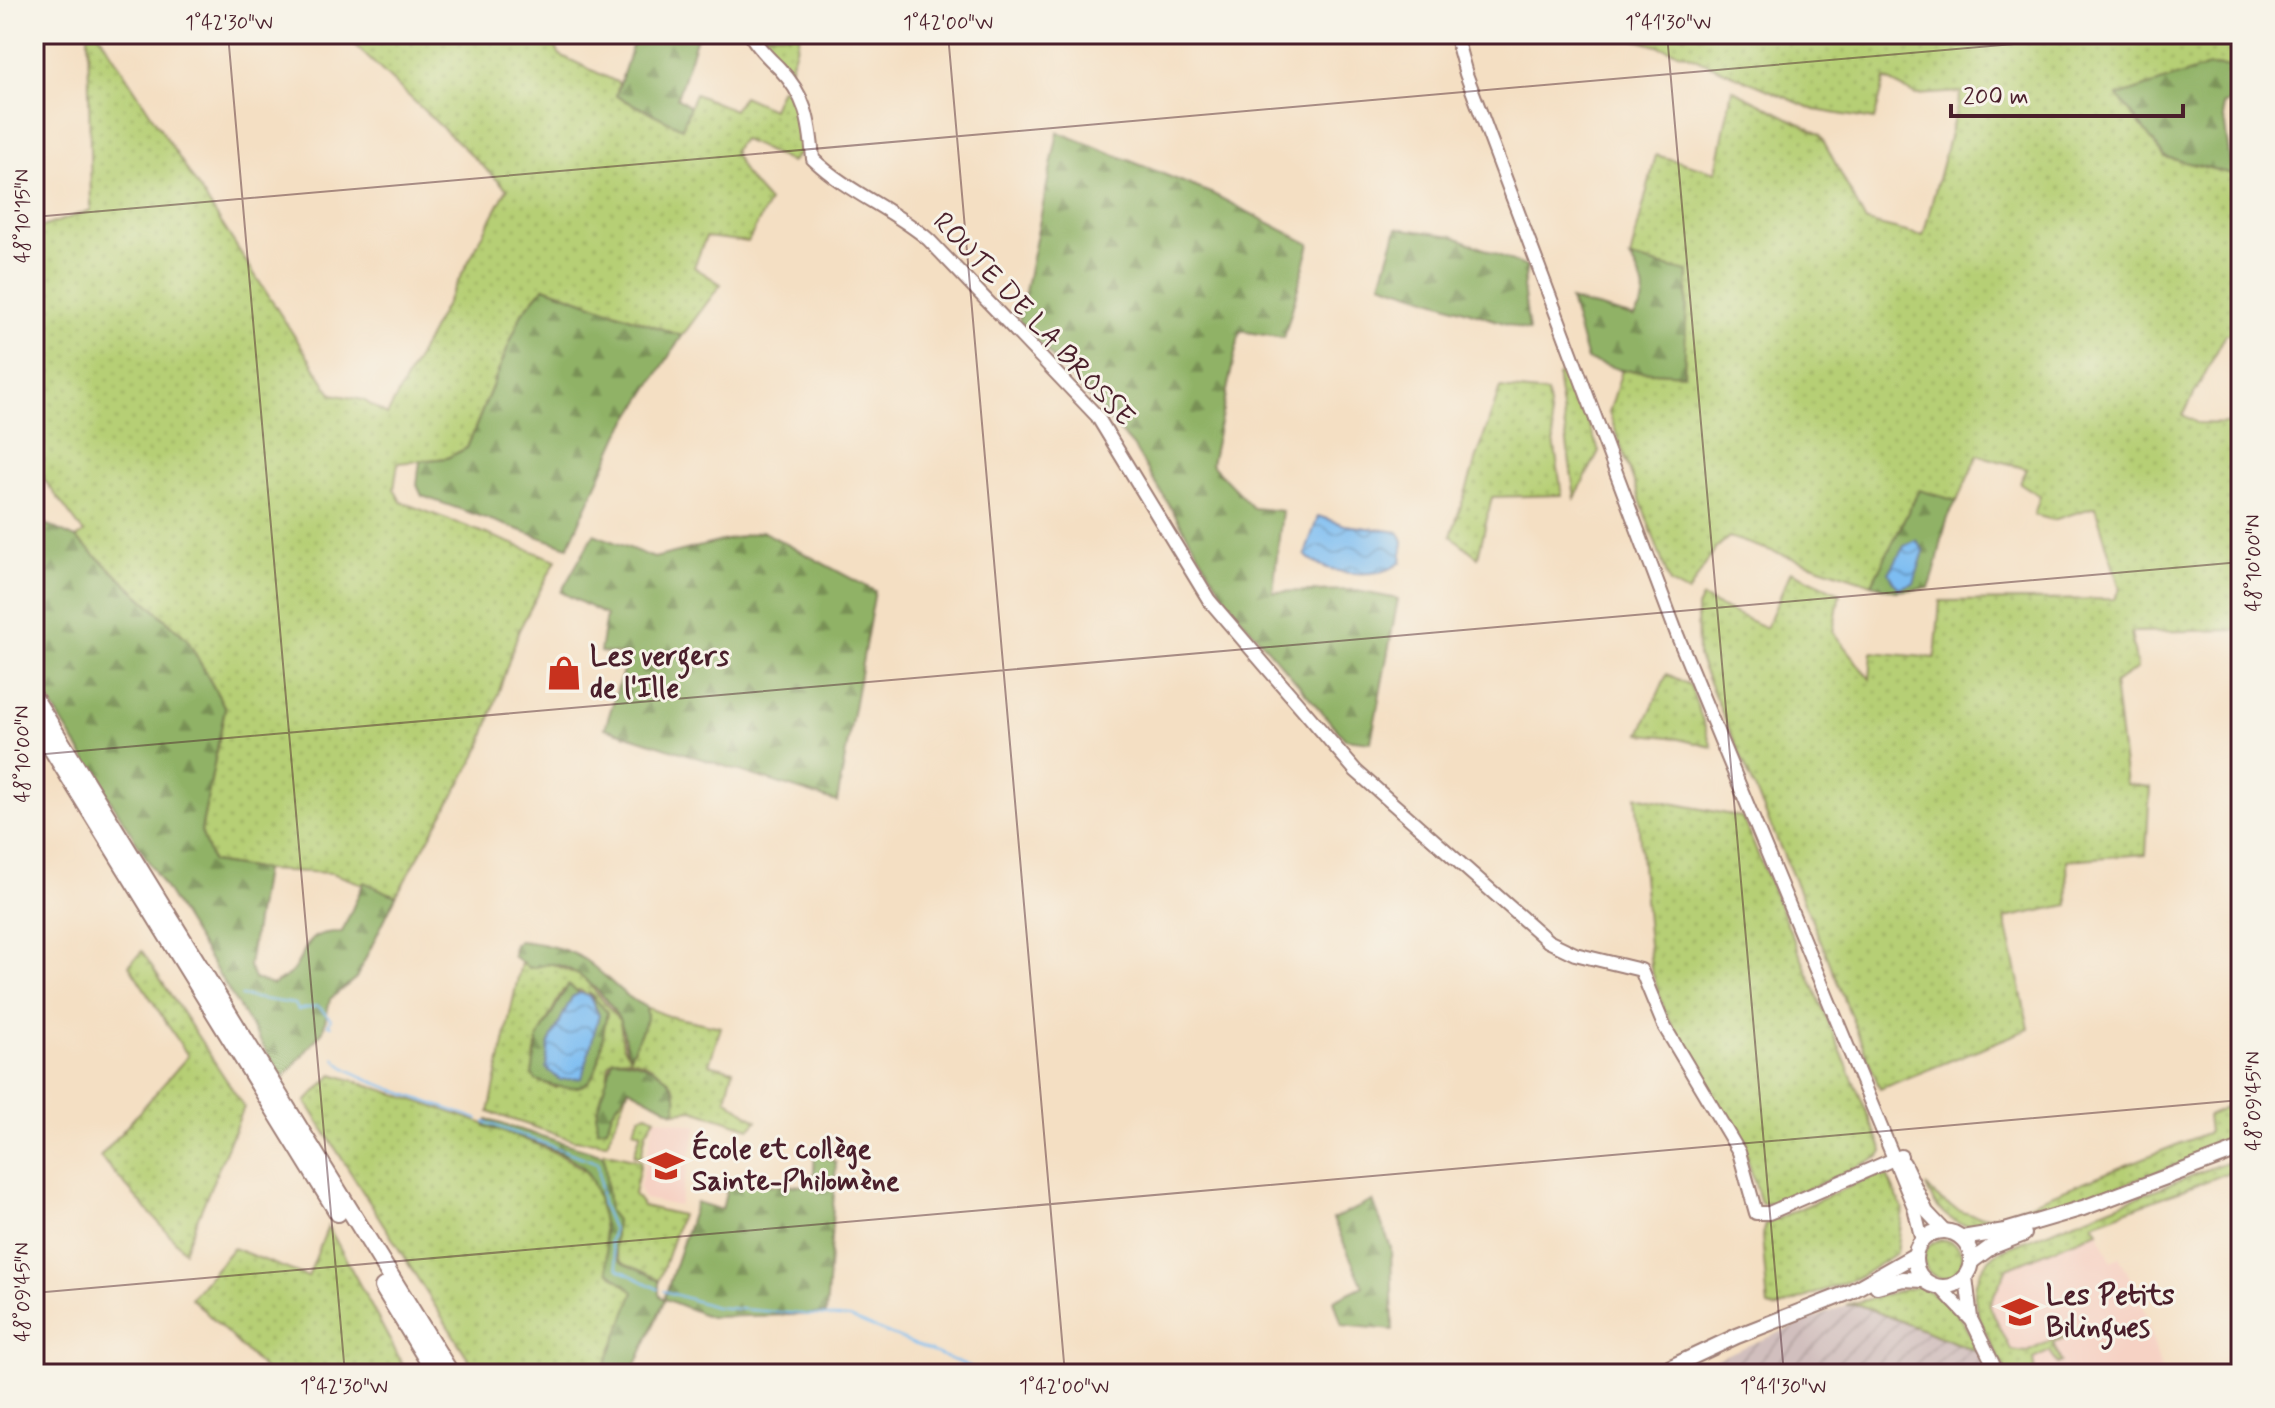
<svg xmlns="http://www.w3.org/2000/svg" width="2275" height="1408" viewBox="0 0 2275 1408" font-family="Mynerve,sans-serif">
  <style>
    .built { fill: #f6d2c4 }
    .industrial { fill: url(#industrial-furrows) }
    .grass { fill: url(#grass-dots); stroke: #807750; stroke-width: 2; fill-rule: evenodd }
    .forest { fill: url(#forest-firs); stroke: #6d6848; stroke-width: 2 }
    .water { fill: url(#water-waves); stroke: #646e8e; stroke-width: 2 }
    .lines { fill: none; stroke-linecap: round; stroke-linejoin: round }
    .stream { stroke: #7dbdf2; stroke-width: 2 }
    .secondary-casing { stroke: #9f7f77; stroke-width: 16 }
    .primary-casing { stroke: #9f7f77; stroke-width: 18 }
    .highway-casing { stroke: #9f7f77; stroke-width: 20 }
    .secondary { stroke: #fff; stroke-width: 12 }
    .primary { stroke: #fff; stroke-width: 14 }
    .highway { stroke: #fff; stroke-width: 16 }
    .ticks { fill: none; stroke: #4a1f2b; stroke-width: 2; stroke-opacity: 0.45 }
    .labels { text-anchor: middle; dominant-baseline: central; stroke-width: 6; stroke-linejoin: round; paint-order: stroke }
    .street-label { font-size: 28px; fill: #4a1f2b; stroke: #f7f3e8 }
    .poi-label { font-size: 28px; font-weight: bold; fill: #4a1f2b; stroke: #f7f3e8; text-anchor: start }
    .neatline { fill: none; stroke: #4a1f2b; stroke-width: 3 }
    .ticks-label { font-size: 20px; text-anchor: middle; fill: #4a1f2b }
  </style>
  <defs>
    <pattern id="industrial-furrows" width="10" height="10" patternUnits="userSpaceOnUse" patternTransform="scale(2)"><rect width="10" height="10" fill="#d1bfbe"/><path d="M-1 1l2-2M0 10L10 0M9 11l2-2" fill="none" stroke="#b5a4a3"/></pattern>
    <pattern id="grass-dots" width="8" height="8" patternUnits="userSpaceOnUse" patternTransform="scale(2)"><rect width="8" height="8" fill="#b6cf75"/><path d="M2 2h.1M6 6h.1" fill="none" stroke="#9eb165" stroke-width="1.8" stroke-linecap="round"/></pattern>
    <pattern id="forest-firs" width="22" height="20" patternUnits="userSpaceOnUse" patternTransform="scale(2)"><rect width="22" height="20" fill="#90b266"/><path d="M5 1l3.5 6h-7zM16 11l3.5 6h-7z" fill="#789054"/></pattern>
    <pattern id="water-waves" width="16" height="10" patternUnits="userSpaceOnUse" patternTransform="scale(2)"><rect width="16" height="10" fill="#7dbdf2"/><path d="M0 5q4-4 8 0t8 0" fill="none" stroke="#6899c4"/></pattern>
  </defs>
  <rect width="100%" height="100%" fill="#f7f3e8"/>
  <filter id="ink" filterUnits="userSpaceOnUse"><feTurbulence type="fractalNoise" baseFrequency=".0125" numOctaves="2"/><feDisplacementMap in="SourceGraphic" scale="16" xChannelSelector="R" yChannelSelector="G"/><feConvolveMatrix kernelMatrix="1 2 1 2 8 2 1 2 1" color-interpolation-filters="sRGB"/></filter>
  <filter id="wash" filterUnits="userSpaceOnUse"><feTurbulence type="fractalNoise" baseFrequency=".006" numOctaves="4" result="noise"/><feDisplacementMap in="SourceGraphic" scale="32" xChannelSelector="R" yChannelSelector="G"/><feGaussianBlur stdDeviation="1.8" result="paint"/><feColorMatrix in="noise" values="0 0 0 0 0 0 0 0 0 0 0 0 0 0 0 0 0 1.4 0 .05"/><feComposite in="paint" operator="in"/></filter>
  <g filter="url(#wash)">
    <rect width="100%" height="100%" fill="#f4dfc3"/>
    <!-- built -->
    <g class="built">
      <polygon points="655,1118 697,1126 679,1206 644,1199 639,1188"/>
      <polygon points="2098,1231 2111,1261 2120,1257 2145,1311 2162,1374 2008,1374 1989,1305 2007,1268"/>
    </g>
    <!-- industrial -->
    <polygon class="industrial" points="1846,1305 1859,1305 1979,1352 1990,1374 1679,1374"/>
    <!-- grass -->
    <g class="grass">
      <polygon points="88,34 99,34 332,394 363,400 387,415 507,189 343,34 548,34 560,55 619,83 616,96 681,127 695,94 734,110 743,96 772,109 781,88 794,94 801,115 803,150 791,162 742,139 733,151 745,175 769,202 748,242 706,237 694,267 721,284 682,336 544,287 522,313 467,448 447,458 398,463 394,489 401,502 556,560 519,630 480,749 396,896 332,873 264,870 212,862 201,832 225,708 187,639 76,538 84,533 34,466 34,230 91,210"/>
      <polygon points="759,34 800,34 790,69"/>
      <polygon points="1616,34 2241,34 2241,68 2209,66 2165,157 2241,176 2241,334 2226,334 2183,415 2197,423 2241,424 2241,630 2131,632 2137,669 2114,683 2126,784 2150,787 2146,854 2067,860 2068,905 2005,918 2029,1029 1880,1089 1825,951 1698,657 1697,608 1702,598 1766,628 1791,571 1840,593 1833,632 1870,679 1872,652 1935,658 1940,601 2114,599 2120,589 2095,507 2053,520 2034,515 2040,496 2020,483 2027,469 1978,455 1957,501 1919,491 1872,584 1729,537 1715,549 1688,593 1670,583 1609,413 1622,370 1684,374 1688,273 1630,258 1656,155 1716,172 1732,89 1820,134 1866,222 1923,236 1961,92 1916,95 1885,79 1874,120 1815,110 1685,54"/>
      <polygon points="1567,369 1599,451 1575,498 1558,382 1558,376"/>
      <polygon points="1500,388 1547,393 1562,495 1492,497 1478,557 1451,536"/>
      <polygon points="1667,674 1690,685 1712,747 1670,737 1640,734"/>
      <polygon points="1636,796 1742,817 1883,1151 1879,1157 1775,1204 1761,1203 1745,1152 1665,1012 1651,968"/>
      <polygon points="142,951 244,1107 184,1251 100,1157 188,1056 129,965"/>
      <path d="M 521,963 L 529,968 L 550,963 L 583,977 L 620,1021 L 623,1046 L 630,1056 L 647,1019 L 646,1007 L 668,1016 L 721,1027 L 709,1064 L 733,1070 L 726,1099 L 757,1121 L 750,1128 L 693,1110 L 674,1112 C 688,1076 627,1047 609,1063 L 606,1089 L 596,1114 L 607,1128 L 612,1112 L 629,1088 L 607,1143 L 573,1140 L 489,1112 ZM 563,990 L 580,990 L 589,996 L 589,993 L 607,1013 L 596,1062 L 556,1088 L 536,1080 C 527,1047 549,1019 563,990 Z"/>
      <path d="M 333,1074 C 378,1089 568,1145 588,1175 C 605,1200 605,1242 608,1271 L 635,1292 L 602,1374 L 478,1374 L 306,1102 Z"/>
      <path d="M 2241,1101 L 2241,1140 C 2174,1166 2108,1192 2039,1212 C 2021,1217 1999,1227 1980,1227 C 1954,1227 1934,1210 1926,1186 C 1943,1207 1972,1220 1998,1216 L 2209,1132 L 2207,1116 Z"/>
      <polygon points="647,1114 655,1118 646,1132 641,1157 634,1155 641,1132 633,1130 640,1116"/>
      <path d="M 604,1152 L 641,1161 L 634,1194 L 643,1206 L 681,1215 L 659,1281 C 648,1273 634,1273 624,1266 C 608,1254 606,1174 604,1152 Z"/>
      <path d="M 2241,1156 L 2241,1168 L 2093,1223 L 2098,1231 L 2007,1268 L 1989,1305 L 2011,1350 L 2027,1352 L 2069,1332 L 2070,1335 L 2053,1343 L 2061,1362 L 2057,1364 L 2050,1351 L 2033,1359 L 2035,1374 L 2007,1374 C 1987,1332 1950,1286 1999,1251 Z"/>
      <polygon points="1885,1171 1903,1210 1897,1253 1859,1277 1775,1309 1768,1307 1762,1236 1765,1224"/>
      <polygon points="328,1226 408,1374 269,1374 191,1298 233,1248 308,1277"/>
      <circle cx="1943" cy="1259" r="19"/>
      <path d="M 1919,1286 C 1958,1306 1959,1314 1979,1352 L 1859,1305 L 1846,1305 Z"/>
    </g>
    <!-- forest -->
    <g class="forest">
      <polygon points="636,34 698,34 677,98 690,107 682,128 616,96"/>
      <polygon points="2209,66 2241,68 2241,95 2222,105 2232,174 2165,157 2118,96"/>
      <polygon points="1058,132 1213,194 1310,244 1284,338 1240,331 1211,464 1253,508 1282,511 1273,592 1352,590 1398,599 1371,742 1345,739 1230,605 1133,446 1019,321"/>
      <polygon points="1397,228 1453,236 1527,267 1523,287 1529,331 1381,283"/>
      <path d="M 1630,258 L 1688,272 L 1684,374 L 1622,370 L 1587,360 L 1570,300 L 1634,317 C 1652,294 1642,281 1630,258 Z"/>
      <polygon points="544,287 682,336 620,433 568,547 422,496 417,485 420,461 447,458 467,448 522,313"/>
      <path d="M 1919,490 L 1957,501 C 1940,524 1941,562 1929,588 L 1895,591 L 1872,584 Z"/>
      <path d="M 34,519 L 76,538 L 187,639 L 225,708 L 201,831 L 212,862 L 264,870 L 249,966 L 254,979 L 273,985 C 280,980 290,976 294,969 C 311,942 306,932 342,932 L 364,882 L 396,896 L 356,978 L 330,999 L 323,1031 L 283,1078 L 34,677 Z"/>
      <polygon points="762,531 875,591 837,802 605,728 628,655 600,652 606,615 561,592 594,534 654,558"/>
      <path d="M 518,941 C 536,942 570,949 585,960 C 607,975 621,996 646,1007 L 647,1019 L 630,1056 C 623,1045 626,1038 622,1026 C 613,1002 580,968 553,964 C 546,963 536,968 529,968 L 513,956 L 514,944 Z"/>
      <path d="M 568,985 L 580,993 L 572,997 L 549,1043 L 599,1015 L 589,992 L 607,1012 C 596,1067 604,1105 536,1080 L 532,1074 L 538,1038 Z"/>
      <path d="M 613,1059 C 642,1059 687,1077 674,1112 L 629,1088 L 612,1112 L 607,1128 L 597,1130 L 596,1114 Z"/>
      <path d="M 488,1120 L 604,1155 L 609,1211 L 616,1220 C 610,1279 624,1255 659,1281 L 659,1295 L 664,1299 L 696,1202 L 722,1210 L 728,1184 L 813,1186 L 815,1151 L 836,1162 L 826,1314 L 710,1317 L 665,1299 L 632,1374 L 602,1374 L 634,1292 L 608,1271 C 605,1244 603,1181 579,1164 C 554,1146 514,1136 485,1126 Z"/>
      <polygon points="1373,1201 1391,1248 1393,1330 1342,1325 1334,1300 1363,1286 1333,1219"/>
    </g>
    <!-- water -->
    <g class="water">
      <path d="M 1318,516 L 1345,525 L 1399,532 L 1403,541 L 1401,562 C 1380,581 1325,575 1305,555 Z"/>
      <polygon points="1916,540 1924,551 1914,583 1898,588 1889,573 1904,546"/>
      <polygon points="580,993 589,996 599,1015 582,1078 560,1080 546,1068 549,1043 572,997"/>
    </g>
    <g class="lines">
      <!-- stream -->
      <g class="stream">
        <polyline points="241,996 295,1004 298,1010 318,1006 331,1019 328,1025 331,1026"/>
        <path d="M 335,1058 C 343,1077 453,1110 478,1119"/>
        <polyline points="485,1122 598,1163 602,1204 613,1230 610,1242 618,1269 658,1289"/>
        <polyline points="664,1291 715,1307 850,1318 987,1374"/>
      </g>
    </g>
  </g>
  <g filter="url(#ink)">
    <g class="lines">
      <!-- secondary casing -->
      <g class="secondary-casing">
        <g id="secondary">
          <path d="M 750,34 C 757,47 768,57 779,68 C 806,96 810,121 813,159 C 847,192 893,209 929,240 L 1097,416 L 1209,600 L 1356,771 L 1548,941 L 1575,954 L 1641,970 L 1664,1026 L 1739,1152 L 1756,1213 L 1769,1213 L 1901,1156"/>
          <polyline points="1455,34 1466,74 1678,637 1914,1207 1922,1241"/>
          <polyline points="1904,1163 1927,1212 1945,1231"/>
          <polyline points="1966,1277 1971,1318"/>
          <polyline points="1941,1288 1972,1321 1998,1374"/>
        </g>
      </g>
      <!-- primary casing -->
      <g class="primary-casing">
        <g id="primary">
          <circle cx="1943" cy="1259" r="28"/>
          <polyline points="1962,1238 2005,1231 2083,1208 2241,1149"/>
          <polyline points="1972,1261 1991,1247 2024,1234"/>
          <polyline points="1877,1286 1903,1279 1924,1280"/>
          <polyline points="1656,1374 1737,1336 1850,1292 1915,1255"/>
        </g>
      </g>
      <!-- highway casing -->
      <g class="highway-casing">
        <g id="highway">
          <polyline points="34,698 451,1374"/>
          <polyline points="34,720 338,1213"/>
          <polyline points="383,1287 436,1374"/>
        </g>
      </g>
      <!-- secondary -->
      <use href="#secondary" class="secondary"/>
      <!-- primary -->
      <use href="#primary" class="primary"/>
      <!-- highway -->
      <use href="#highway" class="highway"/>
    </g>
  </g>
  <!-- ticks -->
  <path class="ticks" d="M 228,34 L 345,1374M 948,34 L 1065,1374M 1667,34 L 1784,1374M 34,217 L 2128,34M 34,755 L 2241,562M 34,1293 L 2241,1100"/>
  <!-- icons -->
  <defs>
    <g id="shop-bare" transform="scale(2.76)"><path d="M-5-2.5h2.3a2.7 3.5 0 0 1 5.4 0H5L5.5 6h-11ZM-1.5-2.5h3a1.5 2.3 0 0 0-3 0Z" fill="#c8321e" stroke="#f7f3e8" stroke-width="2.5" paint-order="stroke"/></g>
    <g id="school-bare" transform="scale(2.76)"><path d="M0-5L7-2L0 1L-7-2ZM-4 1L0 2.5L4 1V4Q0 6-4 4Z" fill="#c8321e" stroke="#f7f3e8" stroke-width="2.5" paint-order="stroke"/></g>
  </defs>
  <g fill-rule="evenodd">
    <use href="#shop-bare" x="564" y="673"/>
    <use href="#school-bare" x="666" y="1166"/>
    <use href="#school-bare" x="2020" y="1312"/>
  </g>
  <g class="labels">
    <!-- street labels -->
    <g class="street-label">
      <text transform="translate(1033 320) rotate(47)">ROUTE DE LA BROSSE</text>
    </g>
    <!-- poi labels -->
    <g class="poi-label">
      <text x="590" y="657">Les vergers<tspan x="590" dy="32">de l'Ille</tspan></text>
      <text x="692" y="1150">École et collège<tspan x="692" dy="32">Sainte-Philomène</tspan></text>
      <text x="2046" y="1296">Les Petits<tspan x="2046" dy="32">Bilingues</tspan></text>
    </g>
  </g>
  <!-- margin -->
  <rect width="2275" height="1408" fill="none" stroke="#f7f3e8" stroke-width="88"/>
  <!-- scale -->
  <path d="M1951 104v12h232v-12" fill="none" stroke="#4a1f2b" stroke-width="4"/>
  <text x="1963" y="104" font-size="24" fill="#4a1f2b" stroke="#f7f3e8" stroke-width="6" paint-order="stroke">200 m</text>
  <rect x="44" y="44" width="2187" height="1320" class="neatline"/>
  <g class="ticks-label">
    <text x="229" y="29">1°42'30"W</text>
    <text x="948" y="29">1°42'00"W</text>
    <text x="1668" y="29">1°41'30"W</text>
    <text transform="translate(22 216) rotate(-90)" y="7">48°10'15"N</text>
    <text transform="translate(2253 563) rotate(-90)" y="7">48°10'00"N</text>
    <text transform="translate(22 754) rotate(-90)" y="7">48°10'00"N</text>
    <text transform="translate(2253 1101) rotate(-90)" y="7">48°09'45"N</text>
    <text transform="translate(22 1292) rotate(-90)" y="7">48°09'45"N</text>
    <text x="344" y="1393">1°42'30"W</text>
    <text x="1064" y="1393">1°42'00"W</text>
    <text x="1783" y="1393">1°41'30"W</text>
  </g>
</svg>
